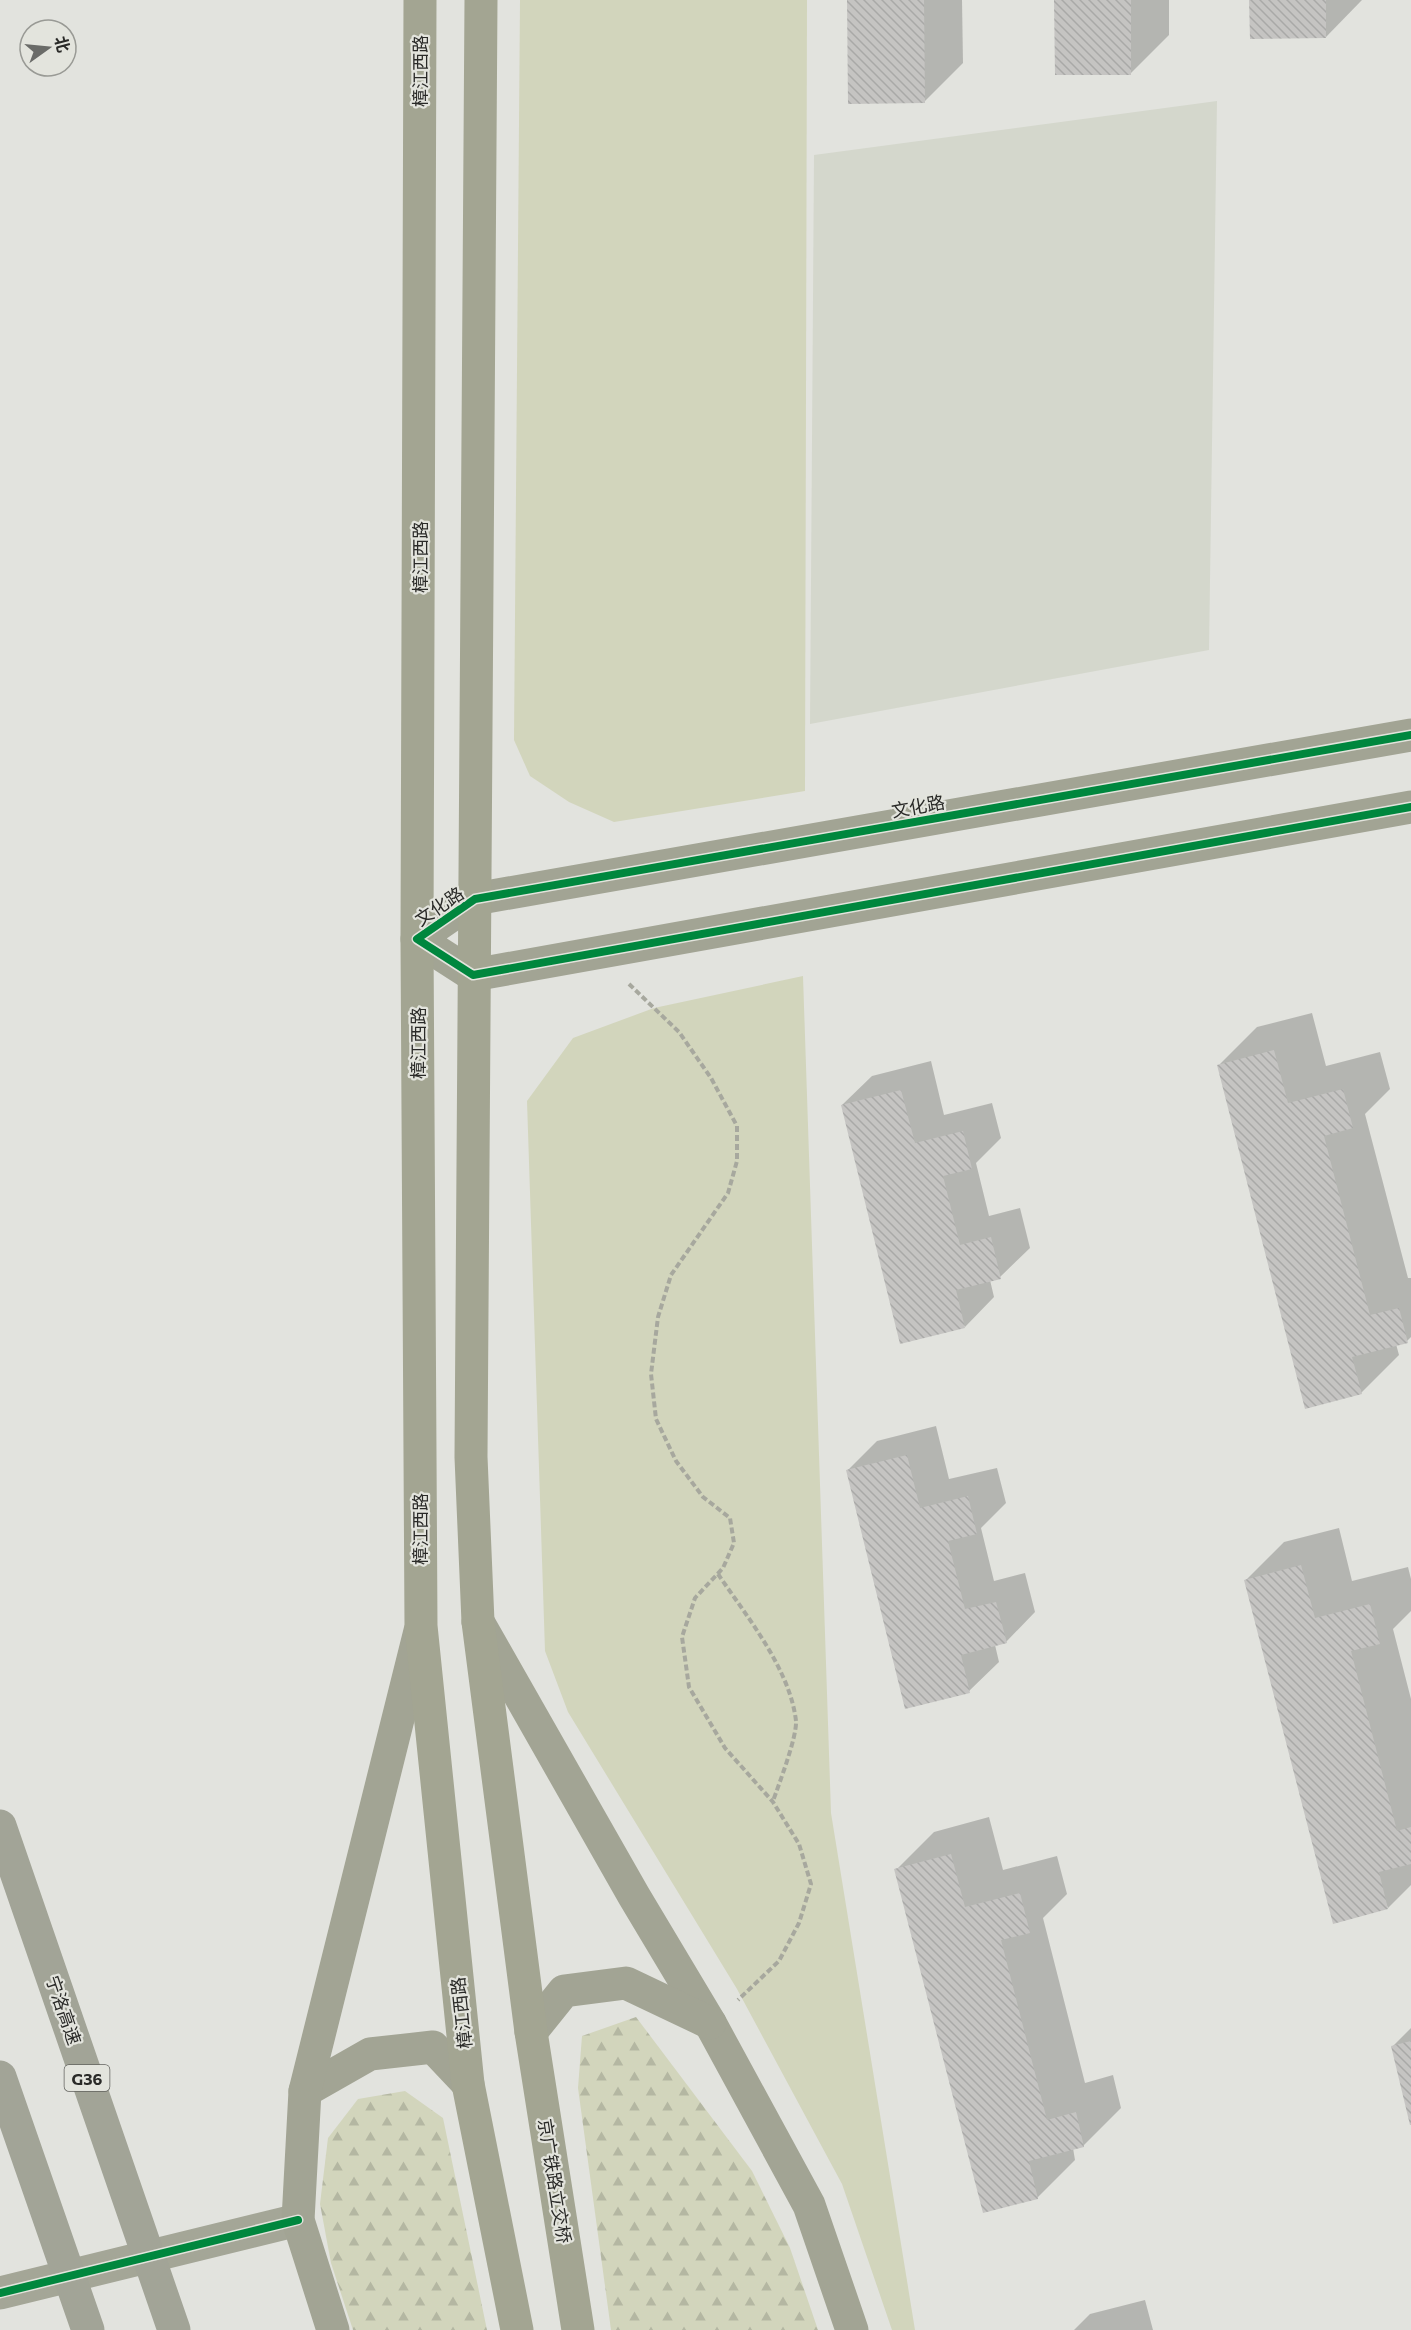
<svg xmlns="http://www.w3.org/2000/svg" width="1411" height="2330" viewBox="0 0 1411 2330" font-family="Commissioner,'Noto Sans SC',sans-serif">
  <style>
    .built { fill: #d4d7cc }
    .forest { fill: url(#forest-firs) }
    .green { fill: #d2d5bc }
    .shadow { fill: #0003 }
    .building { fill: url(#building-back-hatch) }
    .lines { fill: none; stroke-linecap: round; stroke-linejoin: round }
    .path { stroke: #a7a89e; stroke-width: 4; stroke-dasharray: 6 3; stroke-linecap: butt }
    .street { stroke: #a4a697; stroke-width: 33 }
    .secondary { stroke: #a2a494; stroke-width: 33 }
    .primary { stroke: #a3a592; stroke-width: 33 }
    .highway { stroke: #a2a497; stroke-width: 33 }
    .cycleway-casing { stroke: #e3e4dd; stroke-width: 11 }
    .cycleway { stroke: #00873e; stroke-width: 8 }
    .labels { text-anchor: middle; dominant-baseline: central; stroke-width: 4.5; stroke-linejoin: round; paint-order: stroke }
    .shield { fill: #e3e4dd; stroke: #62625e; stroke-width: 1.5 }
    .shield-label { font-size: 16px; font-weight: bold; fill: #2a2a28 }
    .street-label { font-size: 18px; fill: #2a2a28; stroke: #e3e4dd }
  </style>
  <defs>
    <pattern id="forest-firs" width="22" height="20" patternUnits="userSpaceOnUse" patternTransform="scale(1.5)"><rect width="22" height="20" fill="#d2d5bc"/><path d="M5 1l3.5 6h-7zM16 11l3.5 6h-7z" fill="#b4b7a2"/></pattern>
    <pattern id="building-back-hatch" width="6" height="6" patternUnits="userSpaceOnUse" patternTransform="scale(1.5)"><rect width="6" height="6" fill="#c5c4c2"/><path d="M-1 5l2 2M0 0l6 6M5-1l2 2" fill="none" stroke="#a9a9a7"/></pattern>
  </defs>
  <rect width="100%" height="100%" fill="#e2e3de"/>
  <!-- built -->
  <polygon class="built" points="1217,101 1209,650 810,724 814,155"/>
  <!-- forest -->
  <g class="forest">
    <polygon points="636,2017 752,2171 790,2248 818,2330 611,2330 578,2088 582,2036"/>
    <polygon points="405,2091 443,2118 487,2330 353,2330 331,2263 320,2204 328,2138 358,2099"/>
  </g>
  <!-- green -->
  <g class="green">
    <polygon points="520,0 807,0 805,791 614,822 569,802 530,776 514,740"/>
    <polygon points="803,976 831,1813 915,2330 892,2330 842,2184 737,1989 568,1712 545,1651 527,1101 573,1038 654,1008"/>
  </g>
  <!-- shadow -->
  <g class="shadow">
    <polygon points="849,0 962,0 963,63 925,101"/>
    <polygon points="1055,0 1169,0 1169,35 1131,73"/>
    <polygon points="1251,0 1362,0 1326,37"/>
    <polygon points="1312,1013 1326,1066 1380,1052 1390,1089 1365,1114 1408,1278 1411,1278 1411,1337 1407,1341 1396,1344 1399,1355 1361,1393 1219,1065 1257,1027"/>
    <polygon points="931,1061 944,1115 992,1103 1001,1138 976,1163 989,1216 1020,1208 1030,1248 1000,1277 990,1280 994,1297 965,1327 842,1105 872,1076"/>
    <polygon points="936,1426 949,1479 997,1468 1006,1503 981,1528 994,1581 1025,1573 1035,1612 1006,1642 995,1645 999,1662 969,1691 848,1470 877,1441"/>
    <polygon points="1339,1528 1352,1581 1408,1567 1411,1579 1411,1611 1393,1629 1411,1699 1411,1885 1388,1908 1246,1580 1284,1542"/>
    <polygon points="989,1817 1003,1870 1057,1856 1067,1894 1043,1918 1085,2083 1113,2075 1121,2108 1083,2146 1073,2148 1075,2160 1037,2198 896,1870 934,1832"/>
    <polygon points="1411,2028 1411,2122 1393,2046"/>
    <polygon points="1145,2300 1153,2330 1074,2330 1090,2314"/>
  </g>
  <!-- building -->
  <g class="building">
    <polygon points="847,0 924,0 925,103 848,104"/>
    <polygon points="1054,0 1131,0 1131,75 1055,75"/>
    <polygon points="1249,0 1326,0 1326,38 1250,39"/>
    <polygon points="1274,1050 1288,1103 1343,1089 1353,1128 1324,1136 1370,1315 1399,1308 1408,1343 1352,1357 1362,1394 1305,1409 1217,1065"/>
    <polygon points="901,1090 915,1143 963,1131 972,1169 943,1176 960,1245 991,1237 1001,1279 956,1290 965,1328 900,1344 841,1105"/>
    <polygon points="907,1455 920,1508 968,1496 977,1534 948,1541 965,1609 996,1602 1007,1643 961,1655 970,1693 905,1709 846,1470"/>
    <polygon points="1301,1565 1315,1618 1370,1604 1380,1644 1351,1651 1397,1831 1411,1827 1411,1864 1379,1872 1388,1909 1333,1924 1244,1580"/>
    <polygon points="951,1854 965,1907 1020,1893 1030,1933 1001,1940 1047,2120 1076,2112 1084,2147 1029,2161 1038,2199 983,2213 894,1869"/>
    <polygon points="1411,2041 1411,2125 1410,2125 1391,2046"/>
  </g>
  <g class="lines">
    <!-- path -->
    <g class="path">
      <polyline points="629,984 679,1032 711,1078 737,1126 737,1161 728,1193 671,1275 658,1317 651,1374 656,1419 676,1461 703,1497 730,1518 734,1543 723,1568 695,1598 682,1637 689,1687 725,1748 773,1802 799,1844 811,1884 799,1923 779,1961 738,2000"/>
      <path d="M 718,1574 C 747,1617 790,1669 796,1721 C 797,1737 779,1784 773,1801"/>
    </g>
    <!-- street -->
    <polyline class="street" points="0,2293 298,2220"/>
    <!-- secondary -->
    <g class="secondary">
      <polyline points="1411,735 475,899 417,939 473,975 1411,807"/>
      <polyline points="478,1622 634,1896 710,2023 809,2205 852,2330"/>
      <polyline points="531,2032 564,1991 626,1983 710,2023"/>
      <polyline points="305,2091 370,2054 433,2047 468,2084"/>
      <polyline points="333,2330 298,2220 305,2091 420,1631"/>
    </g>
    <!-- primary -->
    <g class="primary">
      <polyline points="420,0 417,939 421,1626 468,2084 517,2330"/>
      <polyline points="481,0 471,1457 478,1622 531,2032 578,2330"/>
    </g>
    <!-- highway -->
    <g class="highway">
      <polyline points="0,1826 174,2330"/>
      <polyline points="0,2077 88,2330"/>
    </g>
    <!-- cycleway casing -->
    <g class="cycleway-casing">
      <g id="cycleway">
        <polyline points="1411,735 475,899 417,939 473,975 1411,807"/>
        <polyline points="0,2293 298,2220"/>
      </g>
    </g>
    <!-- cycleway -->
    <use href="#cycleway" class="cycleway"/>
  </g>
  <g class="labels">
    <!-- shield labels -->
    <rect class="shield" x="64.5" y="2065" width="45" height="26" rx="4.5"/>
    <g class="shield-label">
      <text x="87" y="2078">G36</text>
    </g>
    <!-- street labels -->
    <g class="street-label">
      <text transform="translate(420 71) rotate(-90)">樟江西路</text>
      <text transform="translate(420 557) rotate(-90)">樟江西路</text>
      <text transform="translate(918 806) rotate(-10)">文化路</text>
      <text transform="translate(439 906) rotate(-34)">文化路</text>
      <text transform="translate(418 1043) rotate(-90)">樟江西路</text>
      <text transform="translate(420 1529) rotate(-90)">樟江西路</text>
      <text transform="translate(64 2010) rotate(71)">宁洛高速</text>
      <text transform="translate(461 2013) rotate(-96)">樟江西路</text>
      <text transform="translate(555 2181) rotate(81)">京广铁路立交桥</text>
    </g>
  </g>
  <!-- north arrow -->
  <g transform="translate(48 48) rotate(75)"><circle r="28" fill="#e3e4dd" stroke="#999a95" stroke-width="1.5"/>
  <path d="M0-4.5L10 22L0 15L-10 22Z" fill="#6a6b68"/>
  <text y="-9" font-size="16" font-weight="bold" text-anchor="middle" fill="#2a2a28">北</text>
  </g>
</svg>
